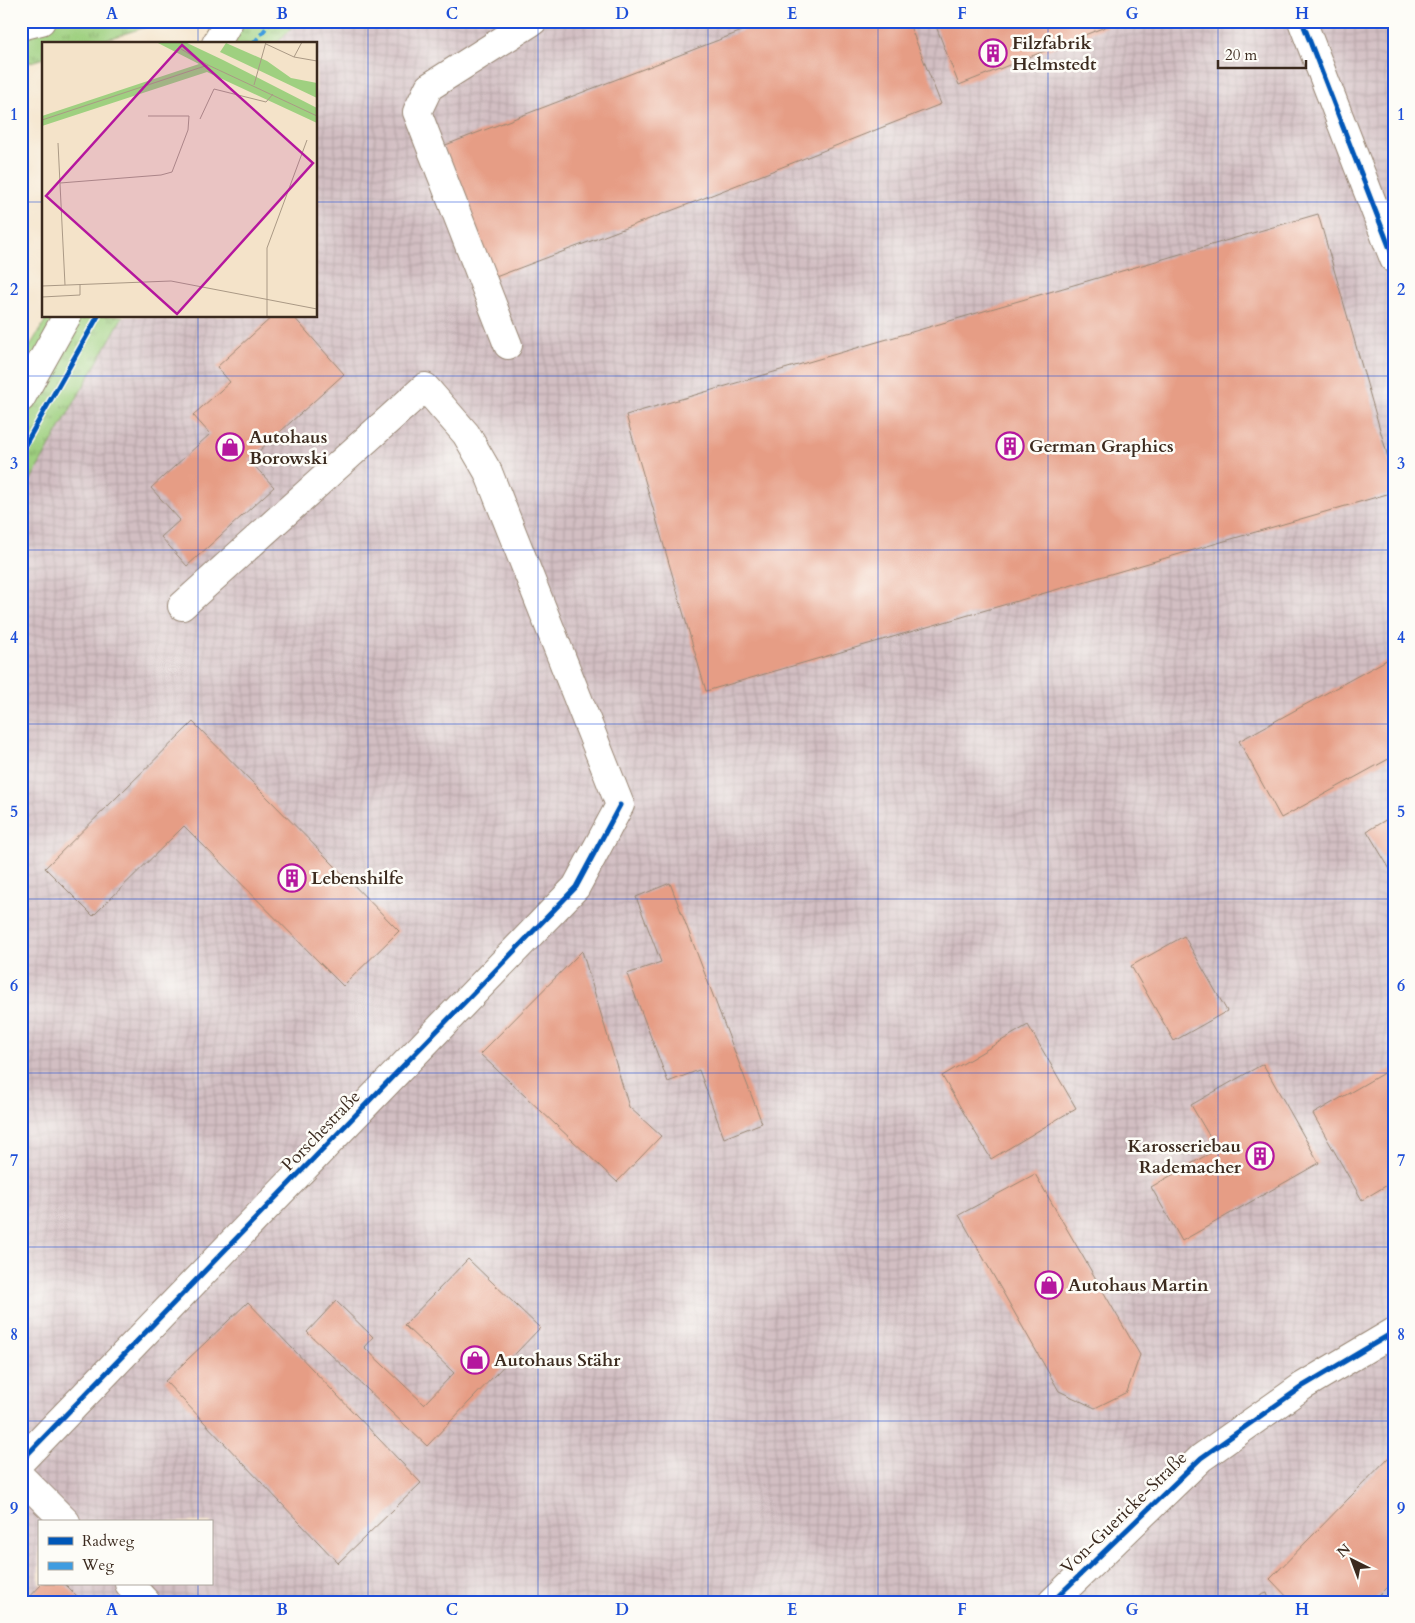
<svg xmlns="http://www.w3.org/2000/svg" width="1415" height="1623" viewBox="0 0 1415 1623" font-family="Cardo,serif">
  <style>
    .industrial { fill: url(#industrial-grid); fill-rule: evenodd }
    .grass { fill: url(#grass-tufts); stroke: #6d7d4f }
    .building { fill: #e69d85 }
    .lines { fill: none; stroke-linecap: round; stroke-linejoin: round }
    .minor-casing { stroke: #988674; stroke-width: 30 }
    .major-casing { stroke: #988674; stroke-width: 30 }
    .minor { stroke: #fff; stroke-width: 28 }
    .major { stroke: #fff; stroke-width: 28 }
    .quiet { stroke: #3f9ce0; stroke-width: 4; stroke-dasharray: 8 4; stroke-linecap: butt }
    .cycleway-casing { stroke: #fdfcf7; stroke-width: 8 }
    .cycleway { stroke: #0057b8; stroke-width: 5 }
    .grid { fill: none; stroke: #1d4ed8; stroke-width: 1; stroke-opacity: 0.55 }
    .labels { text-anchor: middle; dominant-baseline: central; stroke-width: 5; stroke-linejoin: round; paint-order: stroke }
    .poi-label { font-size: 18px; font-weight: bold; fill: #3b2a1e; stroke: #fdfcf7; text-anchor: start }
    .street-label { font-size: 18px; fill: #3b2a1e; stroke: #fdfcf7 }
    .inset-road { fill: none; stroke: #aa9985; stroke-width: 1 }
    .view { fill: #b5179e; fill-opacity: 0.15; stroke: #b5179e; stroke-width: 2.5 }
    .inset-edge { fill: none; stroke: #3b2a1e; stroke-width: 2.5 }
    .neatline { fill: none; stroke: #1d4ed8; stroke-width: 2 }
    .grid-label { font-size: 16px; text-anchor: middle; font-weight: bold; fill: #1d4ed8 }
  </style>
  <defs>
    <pattern id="industrial-grid" width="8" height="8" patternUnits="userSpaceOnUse" patternTransform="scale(1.25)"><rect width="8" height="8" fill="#d2bec2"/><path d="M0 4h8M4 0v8" fill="none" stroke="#b5a3a6"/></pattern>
    <pattern id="grass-tufts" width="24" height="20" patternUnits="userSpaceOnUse" patternTransform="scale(1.25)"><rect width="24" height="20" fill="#9fd080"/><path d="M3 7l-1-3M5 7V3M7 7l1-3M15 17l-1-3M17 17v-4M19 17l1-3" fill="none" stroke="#83a968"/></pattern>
  </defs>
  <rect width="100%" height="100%" fill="#fdfcf7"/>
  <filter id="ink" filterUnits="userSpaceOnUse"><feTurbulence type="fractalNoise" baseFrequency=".02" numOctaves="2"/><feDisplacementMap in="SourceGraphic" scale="10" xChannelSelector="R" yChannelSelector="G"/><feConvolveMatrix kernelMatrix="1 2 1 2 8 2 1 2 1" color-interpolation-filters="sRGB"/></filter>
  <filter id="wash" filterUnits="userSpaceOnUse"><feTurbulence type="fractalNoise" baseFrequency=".0096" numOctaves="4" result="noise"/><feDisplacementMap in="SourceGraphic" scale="20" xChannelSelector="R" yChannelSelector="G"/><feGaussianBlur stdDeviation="1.12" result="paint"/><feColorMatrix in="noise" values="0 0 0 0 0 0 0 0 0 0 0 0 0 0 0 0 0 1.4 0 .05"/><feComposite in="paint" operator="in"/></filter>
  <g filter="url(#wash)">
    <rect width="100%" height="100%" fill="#f4e3c9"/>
    <!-- industrial -->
    <path class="industrial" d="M 303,21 L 1394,21 L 1394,1602 L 21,1602 L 21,497 L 123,316 L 316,316 L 316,44 L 276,44 L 292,27 ZM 39,1522 L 211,1522 L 211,1584 L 39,1584 Z"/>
    <!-- grass -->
    <g class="grass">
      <polygon points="21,21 165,21 91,44 44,44 44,58 21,65"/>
      <polygon points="211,21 303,21 292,27 276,44 208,44 211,31"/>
      <polygon points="48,316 123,316 21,497 21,361"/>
    </g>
    <g id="blocks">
      <!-- building -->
      <g class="building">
        <polygon points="768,21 908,21 941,104 689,204 493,278 443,146"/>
        <polygon points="934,21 1120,21 959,85"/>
        <polygon points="1318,214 1394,478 1394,492 706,691 626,415"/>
        <polygon points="21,253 27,256 21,266"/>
        <polygon points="273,316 293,316 344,374 249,460 274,487 187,566 161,537 180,520 151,488 210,434 193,415 230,382 217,367"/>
        <polygon points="1394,656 1394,756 1281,818 1239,741"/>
        <polygon points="193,722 399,931 343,986 184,826 93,916 45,868"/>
        <polygon points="1394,815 1394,876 1367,831"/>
        <polygon points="670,883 762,1123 724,1138 699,1070 668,1082 627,974 661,962 636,897"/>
        <polygon points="1184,936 1227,1011 1174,1041 1131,966"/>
        <polygon points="582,951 629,1107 661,1136 617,1182 480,1054"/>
        <polygon points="1028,1025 1076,1108 991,1159 942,1076"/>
        <polygon points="1263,1064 1319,1163 1182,1241 1151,1187 1217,1149 1191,1105"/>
        <polygon points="1394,1067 1394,1181 1362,1200 1313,1114"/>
        <polygon points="1035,1174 1140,1355 1127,1392 1095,1408 1059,1391 959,1215"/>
        <polygon points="468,1259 540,1328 427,1446 307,1332 336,1301 373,1337 364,1347 424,1404 454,1373 404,1325"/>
        <polygon points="248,1302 421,1483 338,1563 165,1381"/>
        <polygon points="1394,1452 1394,1580 1372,1602 1292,1602 1270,1579"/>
        <polygon points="42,1584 65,1584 83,1602 25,1602"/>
        <polygon points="1267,1593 1270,1602 1243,1602 1243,1601"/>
      </g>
    </g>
  </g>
  <g filter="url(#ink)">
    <use href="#blocks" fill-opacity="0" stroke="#988674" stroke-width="1"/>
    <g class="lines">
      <!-- minor casing -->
      <g class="minor-casing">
        <g id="minor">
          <polyline points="1302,21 1394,259"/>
          <polyline points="21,26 41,21"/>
          <polyline points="508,345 417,112 429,87 533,21"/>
          <polyline points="21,1461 576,887 620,805 488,472 466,434 425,387 182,606"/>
          <polyline points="21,1477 66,1522"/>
          <polyline points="129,1584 146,1602"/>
          <polyline points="1052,1602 1201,1458 1303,1386 1394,1332"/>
        </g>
      </g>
      <!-- major casing -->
      <g class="major-casing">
        <g id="major">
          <polyline points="216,44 229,21"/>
          <polyline points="21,398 67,316"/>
        </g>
      </g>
      <!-- minor -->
      <use href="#minor" class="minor"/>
      <!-- major -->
      <use href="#major" class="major"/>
      <!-- quiet -->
      <polyline class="quiet" points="253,44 272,21"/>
      <!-- cycleway casing -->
      <g class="cycleway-casing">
        <g id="cycleway">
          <polyline points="1302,21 1394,259"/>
          <polyline points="21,452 98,316"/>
          <polyline points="21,1461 576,887 620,805"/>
          <polyline points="1052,1602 1201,1458 1303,1386 1394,1332"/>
        </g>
      </g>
      <!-- cycleway -->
      <use href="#cycleway" class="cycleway"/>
    </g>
  </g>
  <!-- grid -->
  <path class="grid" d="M 198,21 L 198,44M 368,21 L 368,1602M 538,21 L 538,1602M 708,21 L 708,1602M 878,21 L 878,1602M 1048,21 L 1048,1602M 1218,21 L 1218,1602M 21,202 L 44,202M 316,202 L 1394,202M 198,316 L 198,1522M 21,376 L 1394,376M 21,550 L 1394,550M 21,724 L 1394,724M 21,899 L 1394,899M 21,1073 L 1394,1073M 21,1247 L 1394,1247M 21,1421 L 1394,1421M 198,1584 L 198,1602"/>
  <!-- icons -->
  <defs>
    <g id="building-ring" transform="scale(1.4375)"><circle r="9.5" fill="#fdfcf7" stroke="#b5179e" stroke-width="1.5"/><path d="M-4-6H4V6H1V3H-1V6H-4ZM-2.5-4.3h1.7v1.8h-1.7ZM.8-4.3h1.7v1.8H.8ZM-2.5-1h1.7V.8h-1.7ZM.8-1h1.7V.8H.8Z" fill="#b5179e"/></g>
    <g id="shop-ring" transform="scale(1.4375)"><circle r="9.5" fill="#fdfcf7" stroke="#b5179e" stroke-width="1.5"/><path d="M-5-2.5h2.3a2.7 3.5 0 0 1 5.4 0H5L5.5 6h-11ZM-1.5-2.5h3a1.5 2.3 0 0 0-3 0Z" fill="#b5179e"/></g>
  </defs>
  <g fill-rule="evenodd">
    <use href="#building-ring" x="993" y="53"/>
    <use href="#building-ring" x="1010" y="446"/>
    <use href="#shop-ring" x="230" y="447"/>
    <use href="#building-ring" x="292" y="878"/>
    <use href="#building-ring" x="1260" y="1156"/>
    <use href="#shop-ring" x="1049" y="1285"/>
    <use href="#shop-ring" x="475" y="1360"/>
  </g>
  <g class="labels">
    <!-- poi labels -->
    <g class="poi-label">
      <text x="1012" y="43">Filzfabrik<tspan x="1012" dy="21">Helmstedt</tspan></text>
      <text x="249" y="437">Autohaus<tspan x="249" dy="21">Borowski</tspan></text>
      <text x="1029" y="446">German Graphics</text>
      <text x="311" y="878">Lebenshilfe</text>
      <text x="1241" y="1146" text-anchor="end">Karosseriebau<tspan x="1241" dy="21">Rademacher</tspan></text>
      <text x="1068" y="1285">Autohaus Martin</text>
      <text x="494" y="1360">Autohaus Stähr</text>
    </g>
    <!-- street labels -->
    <g class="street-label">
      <text transform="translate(321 1131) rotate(-46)">Porschestraße</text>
      <text transform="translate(1124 1513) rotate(-44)">Von-Guericke-Straße</text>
    </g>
  </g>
  <!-- overview -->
  <g transform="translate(42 42)">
    <rect width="275" height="275" fill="#f4e3c9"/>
    <path d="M 114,0 L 143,0 L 181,18 L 275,66 L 275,81 L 165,30 L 0,84 L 0,74 L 157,22 ZM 184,1 L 225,19 L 249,36 L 275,41 L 275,56 L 178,10 Z" fill="#9fd080"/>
    <path class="inset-road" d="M 224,2 L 252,15 L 275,19M 139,7 L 166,23M 252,15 L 260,0M 212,43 L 224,0M 158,77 L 172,47 L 224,60 L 231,52M 0,78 L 166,23 L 275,74M 16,101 L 23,243M 18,141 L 119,133 L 130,130 L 146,88 L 147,74 L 106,74M 0,244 L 129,239 L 275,267M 0,255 L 38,253 L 38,242M 225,275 L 225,206 L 265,98"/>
    <path class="view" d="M 140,3 L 271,121 L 135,272 L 4,154 Z"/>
    <rect width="275" height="275" class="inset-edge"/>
  </g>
  <!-- margin -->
  <rect width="1415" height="1623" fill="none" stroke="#fdfcf7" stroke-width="55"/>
  <!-- legend -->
  <rect x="38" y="1520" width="175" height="65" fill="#fdfcf7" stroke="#afa8a0"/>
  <rect x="48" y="1537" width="25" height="8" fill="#0057b8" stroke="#afa8a0"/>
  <text x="82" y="1546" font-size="15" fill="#3b2a1e">Radweg</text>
  <rect x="48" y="1562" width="25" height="8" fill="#3f9ce0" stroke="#afa8a0"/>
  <text x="82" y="1570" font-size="15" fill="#3b2a1e">Weg</text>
  <!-- north arrow -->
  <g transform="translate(1352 1560) rotate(318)" stroke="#fdfcf7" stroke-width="4" paint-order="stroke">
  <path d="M0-4L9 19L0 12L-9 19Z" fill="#3b2a1e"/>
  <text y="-8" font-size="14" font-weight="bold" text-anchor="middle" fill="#3b2a1e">N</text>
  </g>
  <!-- scale -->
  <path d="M1218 60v8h88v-8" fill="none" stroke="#3b2a1e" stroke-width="2.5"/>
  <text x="1225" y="60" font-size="15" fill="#3b2a1e" stroke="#fdfcf7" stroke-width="4" paint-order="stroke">20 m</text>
  <rect x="28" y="28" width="1360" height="1568" class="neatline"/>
  <g class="grid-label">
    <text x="112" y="19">A</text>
    <text x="282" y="19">B</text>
    <text x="452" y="19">C</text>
    <text x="622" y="19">D</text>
    <text x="792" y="19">E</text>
    <text x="962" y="19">F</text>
    <text x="1132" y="19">G</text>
    <text x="1302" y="19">H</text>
    <text x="14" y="120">1</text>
    <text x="1401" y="120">1</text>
    <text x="14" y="295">2</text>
    <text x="1401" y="295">2</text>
    <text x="14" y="469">3</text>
    <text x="1401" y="469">3</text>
    <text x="14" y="643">4</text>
    <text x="1401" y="643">4</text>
    <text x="14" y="817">5</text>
    <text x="1401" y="817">5</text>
    <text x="14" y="991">6</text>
    <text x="1401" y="991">6</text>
    <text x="14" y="1166">7</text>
    <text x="1401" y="1166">7</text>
    <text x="14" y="1340">8</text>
    <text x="1401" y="1340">8</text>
    <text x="14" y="1514">9</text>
    <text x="1401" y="1514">9</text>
    <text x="112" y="1615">A</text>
    <text x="282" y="1615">B</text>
    <text x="452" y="1615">C</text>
    <text x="622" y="1615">D</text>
    <text x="792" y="1615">E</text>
    <text x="962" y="1615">F</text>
    <text x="1132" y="1615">G</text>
    <text x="1302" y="1615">H</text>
  </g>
</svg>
